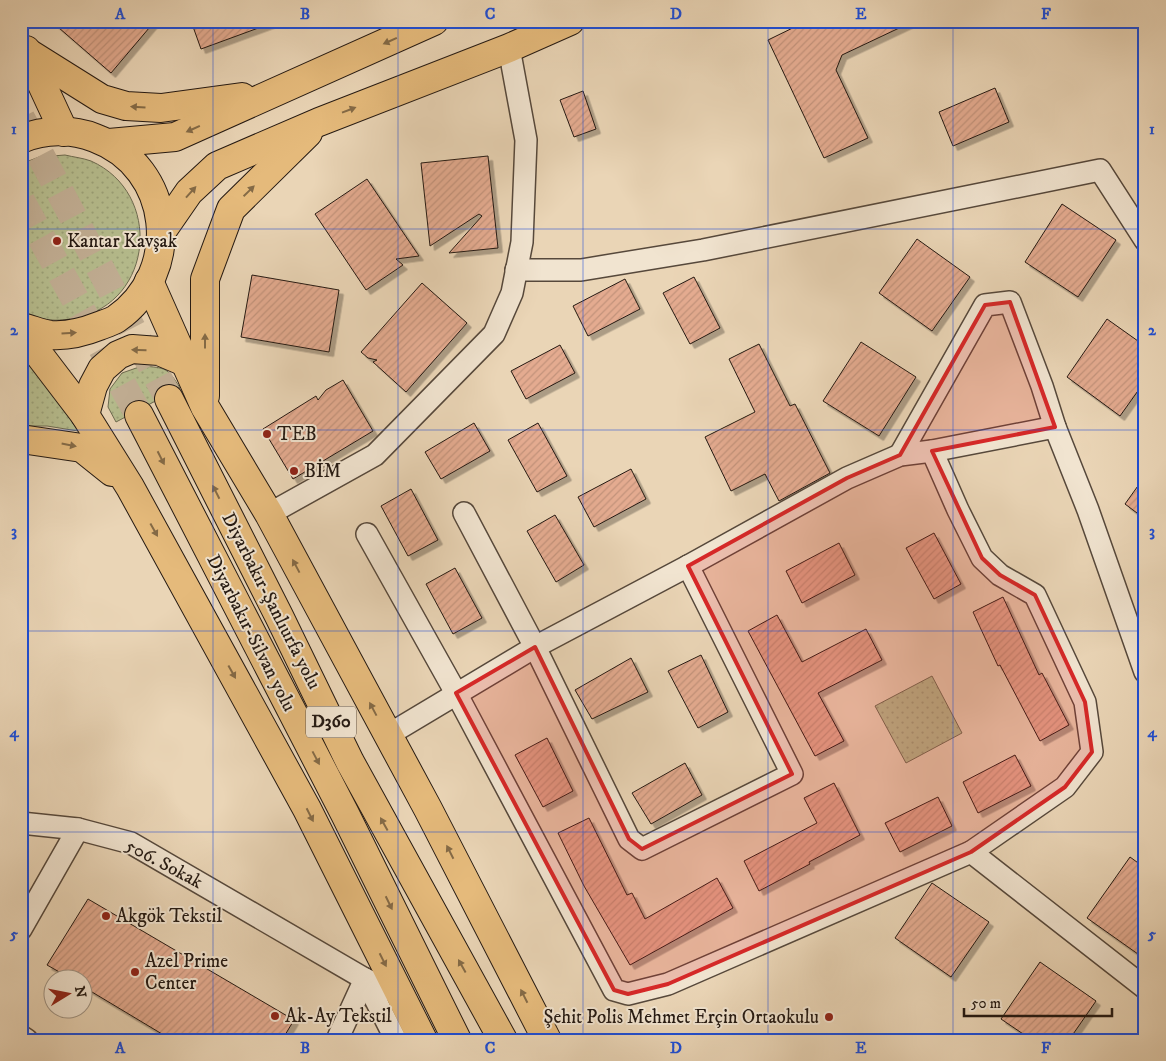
<svg xmlns="http://www.w3.org/2000/svg" width="1166" height="1061" viewBox="0 0 1166 1061" font-family="'IM FELL DW Pica',serif">
  <style>
    .green { fill: url(#green-dots); stroke: #6d6b50 }
    .building { fill: url(#building-hatch); stroke: #241912; filter: url(#shadow) }
    .lines { fill: none; stroke-linecap: round; stroke-linejoin: round }
    .highway-tunnel { stroke: #c2af95; stroke-width: 28; stroke-dasharray: 28 14; stroke-linecap: butt }
    .minor-casing { stroke: #56483b; stroke-width: 24 }
    .highway-casing { stroke: #241912; stroke-width: 30 }
    .minor { stroke: #f1e4d0; stroke-width: 21 }
    .highway { stroke: #e5ba7b; stroke-width: 28 }
    .oneway { fill: #846a46 }
    .marked { fill: #d62828; fill-opacity: 0.2; stroke: #d62828; stroke-width: 4; stroke-linejoin: round }
    .grid { fill: none; stroke: #1d4ed8; stroke-width: 1; stroke-opacity: 0.55 }
    .poi-dot { fill: #8f2418; stroke: #f1e4d0; stroke-width: 2 }
    .labels { text-anchor: middle; dominant-baseline: central; stroke-width: 4; stroke-linejoin: round; paint-order: stroke }
    .shield { fill: #f1e4d0; stroke: #62564b; stroke-width: 1 }
    .shield-label { font-size: 18px; font-weight: bold; fill: #241912 }
    .poi-label { font-size: 19px; fill: #241912; stroke: #f1e4d0; text-anchor: start }
    .street-label { font-size: 19px; fill: #241912; stroke: #f1e4d0 }
    .neatline { fill: none; stroke: #1d4ed8; stroke-width: 2 }
    .grid-label { font-size: 16px; text-anchor: middle; font-weight: bold; fill: #1d4ed8 }
  </style>
  <defs>
    <pattern id="green-dots" width="8" height="8" patternUnits="userSpaceOnUse" patternTransform="scale(1.25)"><rect width="8" height="8" fill="#b6bd8e"/><path d="M2 2h.1M6 6h.1" fill="none" stroke="#9ca279" stroke-width="1.8" stroke-linecap="round"/></pattern>
    <pattern id="building-hatch" width="6" height="6" patternUnits="userSpaceOnUse" patternTransform="scale(1.25)"><rect width="6" height="6" fill="#e4ab90"/><path d="M-1 1l2-2M0 6l6-6M5 7l2-2" fill="none" stroke="#c3937b"/></pattern>
    <filter id="shadow"><feDropShadow dx="4.5" dy="4.5" stdDeviation="0" flood-color="#0004"/></filter>
  </defs>
  <rect width="100%" height="100%" fill="#ead5b6"/>
  <filter id="stains"><feTurbulence type="fractalNoise" baseFrequency=".004" numOctaves="4"/><feColorMatrix values="0 0 0 0 .2 0 0 0 0 .09 0 0 0 0 .02 0 0 0 .5 -.17"/></filter>
  <radialGradient id="worn" r=".72"><stop offset=".6" stop-color="#630" stop-opacity="0"/><stop offset="1" stop-color="#630" stop-opacity=".3"/></radialGradient>
  <!-- green -->
  <g class="green">
    <path d="M 65,155 C 73,157 83,158 91,161 C 163,193 154,302 76,318 C 57,322 39,321 21,311 L 21,164 L 39,157 Z"/>
    <path d="M 21,357 C 45,378 61,405 78,431 L 47,426 L 21,426 Z"/>
    <path d="M 142,366 C 166,368 167,367 180,388 L 116,422 L 108,407 L 110,389 L 122,373 Z"/>
    <polygon points="932,676 962,733 906,763 875,706"/>
  </g>
  <!-- building -->
  <g class="building">
    <polygon points="51,21 155,21 111,73"/>
    <polygon points="191,21 271,21 272,23 201,49"/>
    <polygon points="807,21 914,21 842,55 836,70 868,138 824,158 768,40"/>
    <polygon points="995,88 1009,122 953,146 939,112"/>
    <polygon points="583,91 596,129 574,137 560,100"/>
    <polygon points="488,156 498,248 449,253 482,216 479,214 430,246 421,163"/>
    <polygon points="367,179 419,256 396,259 403,265 366,290 315,214"/>
    <polygon points="1062,204 1116,240 1078,297 1025,262"/>
    <polygon points="917,239 970,277 932,331 879,293"/>
    <polygon points="252,275 339,290 329,352 241,337"/>
    <polygon points="694,277 720,328 690,344 663,293"/>
    <polygon points="625,279 640,309 588,336 573,306"/>
    <polygon points="422,283 467,323 406,392 373,362 377,360 368,358 361,352"/>
    <polygon points="1107,319 1145,346 1145,381 1120,416 1067,377"/>
    <polygon points="861,342 916,377 879,436 823,401"/>
    <polygon points="759,344 790,406 795,404 830,473 779,501 765,474 731,491 705,437 755,412 729,359"/>
    <polygon points="560,345 575,373 526,399 511,371"/>
    <polygon points="343,380 373,431 293,479 263,429 316,396 318,400 326,390"/>
    <polygon points="474,423 490,451 441,479 425,452"/>
    <polygon points="538,423 567,476 537,492 508,440"/>
    <polygon points="631,469 646,499 594,527 578,497"/>
    <polygon points="1145,476 1145,519 1125,504"/>
    <polygon points="411,489 438,540 408,556 381,506"/>
    <polygon points="555,515 584,565 556,582 527,531"/>
    <polygon points="934,533 961,584 934,599 906,548"/>
    <polygon points="839,543 855,575 802,603 786,571"/>
    <polygon points="455,568 482,618 453,634 426,584"/>
    <polygon points="1003,597 1039,675 1042,673 1069,725 1040,741 1000,665 998,666 973,612"/>
    <polygon points="777,615 802,662 866,629 882,660 818,693 844,741 815,756 748,631"/>
    <polygon points="701,655 728,712 698,728 668,671"/>
    <polygon points="631,658 648,692 592,719 575,690"/>
    <polygon points="547,738 573,791 543,807 515,755"/>
    <polygon points="1015,755 1031,786 978,813 963,782"/>
    <polygon points="685,763 702,795 651,824 632,793"/>
    <polygon points="834,783 860,835 809,862 810,864 759,891 744,861 817,823 804,798"/>
    <polygon points="938,797 952,826 900,852 885,823"/>
    <polygon points="589,818 627,895 632,893 645,919 717,878 733,908 630,965 584,886 558,833"/>
    <polygon points="1130,857 1145,868 1145,959 1087,918"/>
    <polygon points="932,883 989,922 951,977 895,938"/>
    <polygon points="88,899 294,1020 282,1040 172,1040 82,986 82,978 70,978 47,965"/>
    <polygon points="1040,962 1096,1001 1069,1040 1032,1040 1001,1019"/>
  </g>
  <g class="lines">
    <!-- highway-tunnel -->
    <g class="highway-tunnel">
      <polyline points="21,118 169,399"/>
      <polyline points="21,201 139,415"/>
    </g>
    <!-- minor casing -->
    <g class="minor-casing">
      <g id="minor">
        <polyline points="516,270 581,270 703,250 1100,170 1145,240"/>
        <polyline points="932,451 958,510 982,558 1000,575 1035,595 1085,702 1092,752 1065,787 971,852"/>
        <polyline points="900,455 985,305 1010,302 1042,386 1055,427"/>
        <polyline points="464,513 535,647 629,839 642,849 792,774 688,566"/>
        <polyline points="269,514 375,455 494,334 512,293 522,242 526,140 509,48"/>
        <polyline points="367,534 456,693 614,990 628,994 668,984 971,852 1145,988"/>
        <polyline points="388,735 535,647 688,566 847,478 900,455 932,451 1055,427 1088,510 1145,672"/>
        <polyline points="21,823 78,829 131,843 365,979 401,995"/>
        <polyline points="21,929 78,829"/>
        <polyline points="365,979 396,1040"/>
        <polyline points="21,1036 27,1040"/>
        <polyline points="337,1040 365,979"/>
      </g>
    </g>
    <!-- highway casing -->
    <g class="highway-casing">
      <g id="highway">
        <polyline points="26,50 64,132"/>
        <polyline points="27,52 102,99 126,106 161,108 242,97"/>
        <path d="M 21,139 C 45,129 72,129 95,138 C 173,167 184,272 116,319 C 111,322 104,324 99,326 C 84,332 67,336 51,335 C 41,334 31,329 21,327"/>
        <polyline points="109,143 175,137 434,21"/>
        <polyline points="162,231 189,192 217,166 319,122 509,48 570,21"/>
        <polyline points="149,281 205,407 269,514 428,809 547,1040"/>
        <polyline points="21,331 85,415 130,487 307,809 423,1040"/>
        <polyline points="205,396 205,279 231,209 308,133"/>
        <polyline points="169,399 279,616 350,762 503,1040"/>
        <polyline points="85,415 93,386 102,369 118,355 132,349 159,351 185,362"/>
        <polyline points="139,415 345,814 457,1040"/>
        <polyline points="21,439 82,448 112,472"/>
      </g>
    </g>
    <!-- minor -->
    <use href="#minor" class="minor"/>
    <!-- highway -->
    <use href="#highway" class="highway"/>
  </g>
  <!-- one-way arrows -->
  <defs><path id="oneway-solid" d="M-6-.8H1V-3.2L6.5 0L1 3.2V.8H-6Z" transform="scale(1.25)"/></defs>
  <g class="oneway">
    <use href="#oneway-solid" transform="translate(390 41) rotate(156)"/>
    <use href="#oneway-solid" transform="translate(138 107) rotate(-176)"/>
    <use href="#oneway-solid" transform="translate(349 110) rotate(-21)"/>
    <use href="#oneway-solid" transform="translate(193 129) rotate(156)"/>
    <use href="#oneway-solid" transform="translate(249 191) rotate(-44)"/>
    <use href="#oneway-solid" transform="translate(191 192) rotate(-48)"/>
    <use href="#oneway-solid" transform="translate(69 333) rotate(-4)"/>
    <use href="#oneway-solid" transform="translate(205 341) rotate(-90)"/>
    <use href="#oneway-solid" transform="translate(139 350) rotate(-178)"/>
    <use href="#oneway-solid" transform="translate(69 445) rotate(11)"/>
    <use href="#oneway-solid" transform="translate(161 458) rotate(63)"/>
    <use href="#oneway-solid" transform="translate(216 492) rotate(-117)"/>
    <use href="#oneway-solid" transform="translate(154 530) rotate(61)"/>
    <use href="#oneway-solid" transform="translate(296 566) rotate(-118)"/>
    <use href="#oneway-solid" transform="translate(232 672) rotate(61)"/>
    <use href="#oneway-solid" transform="translate(373 709) rotate(-118)"/>
    <use href="#oneway-solid" transform="translate(316 758) rotate(62)"/>
    <use href="#oneway-solid" transform="translate(310 815) rotate(63)"/>
    <use href="#oneway-solid" transform="translate(384 824) rotate(-119)"/>
    <use href="#oneway-solid" transform="translate(450 852) rotate(-117)"/>
    <use href="#oneway-solid" transform="translate(389 903) rotate(64)"/>
    <use href="#oneway-solid" transform="translate(383 960) rotate(63)"/>
    <use href="#oneway-solid" transform="translate(462 966) rotate(-119)"/>
    <use href="#oneway-solid" transform="translate(524 996) rotate(-117)"/>
  </g>
  <!-- marked area -->
  <path class="marked" d="M 1010,302 L 1055,427 L 932,451 L 982,558 L 1000,575 L 1035,595 L 1085,702 L 1092,752 L 1065,787 L 971,852 L 668,984 L 628,994 L 614,990 L 456,693 L 535,647 L 629,839 L 642,849 L 792,774 L 688,566 L 847,478 L 900,455 L 985,305 Z"/>
  <!-- grid -->
  <path class="grid" d="M 213,21 L 213,1040M 398,21 L 398,1040M 583,21 L 583,1040M 768,21 L 768,1040M 953,21 L 953,1040M 21,229 L 1145,229M 21,430 L 1145,430M 21,631 L 1145,631M 21,832 L 1145,832"/>
  <!-- markers -->
  <g class="poi-dot">
    <circle cx="57" cy="241" r="5"/>
    <circle cx="267" cy="434" r="5"/>
    <circle cx="294" cy="471" r="5"/>
    <circle cx="106" cy="916" r="5"/>
    <circle cx="135" cy="972" r="5"/>
    <circle cx="275" cy="1016" r="5"/>
    <circle cx="829" cy="1017" r="5"/>
  </g>
  <g class="labels">
    <!-- shield labels -->
    <rect class="shield" x="306" y="706.5" width="50" height="31" rx="4"/>
    <g class="shield-label">
      <text x="331" y="722">D360</text>
    </g>
    <!-- poi labels -->
    <g class="poi-label">
      <text x="67" y="241">Kantar Kavşak</text>
      <text x="277" y="434">TEB</text>
      <text x="304" y="471">BİM</text>
      <text x="116" y="916">Akgök Tekstil</text>
      <text x="145" y="961">Azel Prime<tspan x="145" dy="22">Center</tspan></text>
      <text x="285" y="1016">Ak-Ay Tekstil</text>
      <text x="819" y="1017" text-anchor="end">Şehit Polis Mehmet Erçin Ortaokulu</text>
    </g>
    <!-- street labels -->
    <g class="street-label">
      <text transform="translate(271 601) rotate(63)">Diyarbakır-Şanlıurfa yolu</text>
      <text transform="translate(251 633) rotate(63)">Diyarbakır-Silvan yolu</text>
      <text transform="translate(164 864) rotate(28)">506. Sokak</text>
    </g>
  </g>
  <!-- margin -->
  <rect width="1166" height="1061" fill="none" stroke="#ead5b6" stroke-width="55"/>
  <!-- north arrow -->
  <g transform="translate(68 994) rotate(80)"><circle r="24" fill="#f1e4d0" stroke="#9f9384"/>
  <path d="M0-4L9 19L0 12L-9 19Z" fill="#8f2418"/>
  <text y="-8" font-size="14" font-weight="bold" text-anchor="middle" fill="#241912">N</text>
  </g>
  <!-- scale -->
  <path d="M964 1008v8h148v-8" fill="none" stroke="#241912" stroke-width="2.5"/>
  <text x="971" y="1008" font-size="15" fill="#241912" stroke="#f1e4d0" stroke-width="4" paint-order="stroke">50 m</text>
  <rect x="28" y="28" width="1110" height="1006" class="neatline"/>
  <g class="grid-label">
    <text x="120" y="19">A</text>
    <text x="305" y="19">B</text>
    <text x="490" y="19">C</text>
    <text x="676" y="19">D</text>
    <text x="861" y="19">E</text>
    <text x="1046" y="19">F</text>
    <text x="14" y="134">1</text>
    <text x="1152" y="134">1</text>
    <text x="14" y="335">2</text>
    <text x="1152" y="335">2</text>
    <text x="14" y="536">3</text>
    <text x="1152" y="536">3</text>
    <text x="14" y="737">4</text>
    <text x="1152" y="737">4</text>
    <text x="14" y="939">5</text>
    <text x="1152" y="939">5</text>
    <text x="120" y="1053">A</text>
    <text x="305" y="1053">B</text>
    <text x="490" y="1053">C</text>
    <text x="676" y="1053">D</text>
    <text x="861" y="1053">E</text>
    <text x="1046" y="1053">F</text>
  </g>
  <rect width="100%" height="100%" filter="url(#stains)"/>
  <rect width="100%" height="100%" fill="url(#worn)"/>
</svg>
